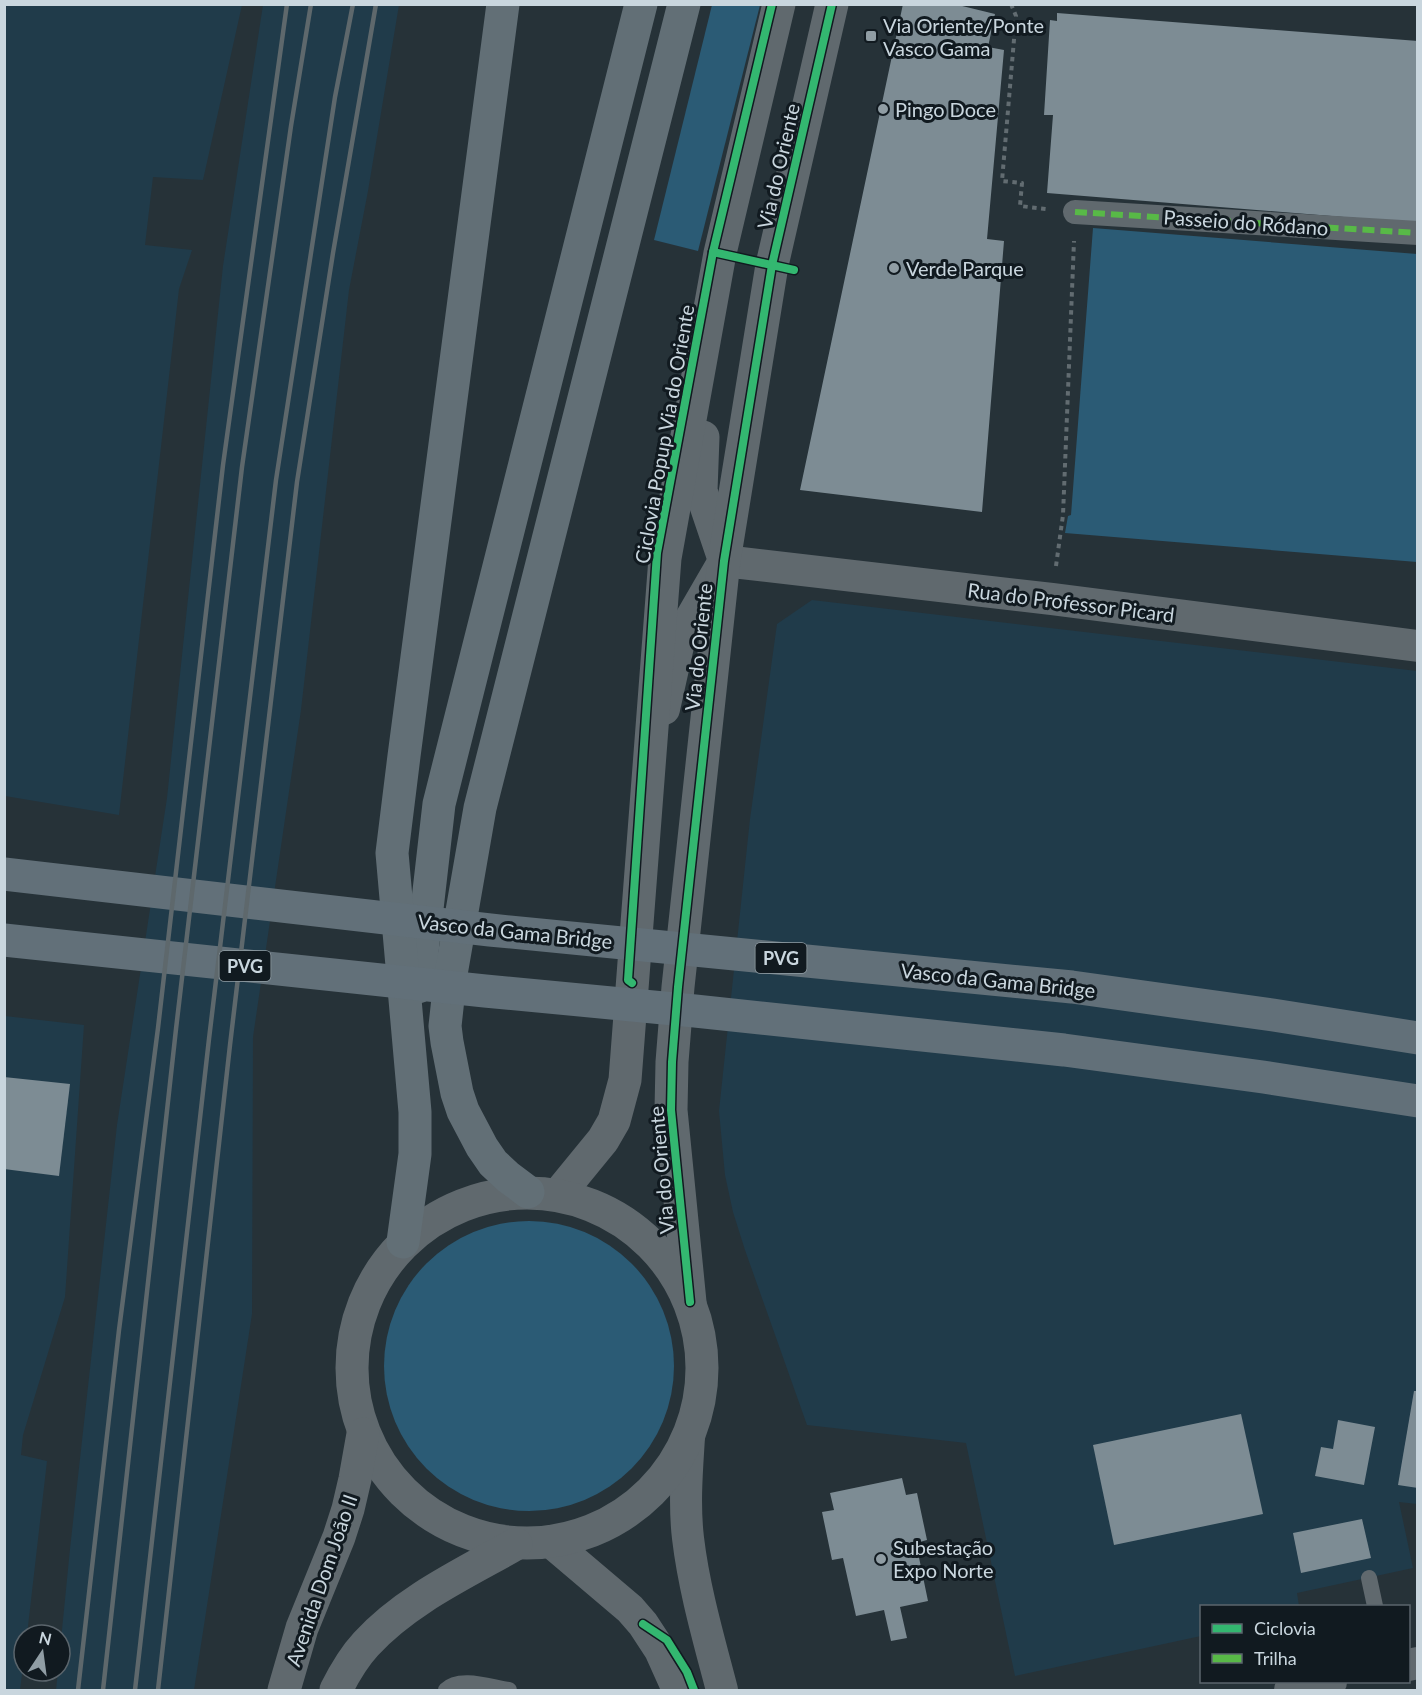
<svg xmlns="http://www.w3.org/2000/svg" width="1422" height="1695" viewBox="0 0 1422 1695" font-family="Lato,sans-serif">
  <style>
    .built { fill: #203b4a }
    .green { fill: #2b5b75 }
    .building { fill: #7d8c94 }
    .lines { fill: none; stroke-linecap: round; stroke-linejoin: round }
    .path { stroke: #626c71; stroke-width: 4; stroke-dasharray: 4.5 4.5; stroke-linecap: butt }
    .service { stroke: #60696e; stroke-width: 16 }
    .pedestrian { stroke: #60696e; stroke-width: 24 }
    .minor { stroke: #60696e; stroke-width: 32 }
    .tertiary { stroke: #60696e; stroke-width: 33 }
    .secondary { stroke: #60696e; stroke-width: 33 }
    .trunk { stroke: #626f76; stroke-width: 33 }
    .motorway { stroke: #627079; stroke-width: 33 }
    .rail { stroke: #5e686c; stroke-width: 4.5 }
    .quiet { stroke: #58b947; stroke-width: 6; stroke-dasharray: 12 6; stroke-linecap: butt }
    .cycleway-casing { stroke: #111a20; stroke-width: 11 }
    .cycleway { stroke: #33b770; stroke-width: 8 }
    .poi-dot { fill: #909da4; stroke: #111a20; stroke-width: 2 }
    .labels { text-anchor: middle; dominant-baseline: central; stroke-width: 6; stroke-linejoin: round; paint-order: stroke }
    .shield { fill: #111a20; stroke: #929ea5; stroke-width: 1.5 }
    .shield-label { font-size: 18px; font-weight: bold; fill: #c9d6de }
    .poi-label { font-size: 20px; fill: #c9d6de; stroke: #111a20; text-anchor: start }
    .street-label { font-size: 20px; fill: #c9d6de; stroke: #111a20 }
  </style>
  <rect width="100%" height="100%" fill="#263238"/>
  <!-- built -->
  <g class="built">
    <polygon points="4,5 242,5 203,180 153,177 145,245 192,250 179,289 119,815 5,796"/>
    <polygon points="263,5 399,5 368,191 349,290 301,710 253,1037 252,1314 194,1690 56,1690 58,1671 60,1671 60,1650 70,1549 117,1125 167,798 223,266"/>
    <polygon points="812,600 1417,671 1417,1504 1399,1502 1413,1568 1297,1593 1299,1606 1202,1606 1201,1636 1015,1676 966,1443 807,1425 745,1250 733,1212 725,1175 719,1111 750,819 777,624"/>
    <polygon points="5,1016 84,1025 65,1297 23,1435 21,1455 47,1461 27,1635 24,1635 24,1659 20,1690 5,1690"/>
  </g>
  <!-- green -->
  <g class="green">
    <polygon points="712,5 760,5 698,251 654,240"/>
    <polygon points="1093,228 1417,254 1417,562 1065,533 1068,516 1071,515"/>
    <circle cx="529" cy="1366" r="145"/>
  </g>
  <!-- building -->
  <g class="building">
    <polygon points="903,4 954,4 995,14 988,47 1004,50 987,239 1004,241 982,512 800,490"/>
    <polygon points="1057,13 1418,41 1418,223 1047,193 1053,115 1044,115 1050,20 1057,21"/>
    <polygon points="4,1077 70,1084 59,1176 4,1169"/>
    <polygon points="1414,1391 1418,1391 1418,1488 1398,1485"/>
    <polygon points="1241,1414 1263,1514 1114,1545 1093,1445"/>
    <polygon points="1338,1420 1375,1427 1364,1485 1315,1476 1321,1447 1333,1449"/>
    <polygon points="902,1478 906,1495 917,1493 927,1540 916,1543 928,1601 900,1607 907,1638 891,1641 884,1610 856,1616 843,1558 832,1560 822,1512 834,1510 830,1493"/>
    <polygon points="1362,1519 1371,1558 1301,1573 1293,1533"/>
  </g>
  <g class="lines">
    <!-- path -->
    <g class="path">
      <polyline points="1011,4 1016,16 1002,181 1022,183 1020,206 1046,209"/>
      <polyline points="1056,566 1063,515 1074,241"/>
    </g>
    <!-- service -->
    <g class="service">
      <polyline points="1369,1578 1375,1606"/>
      <path d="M 446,1690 C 460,1676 492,1688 509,1690"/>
    </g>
    <!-- pedestrian -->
    <polyline class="pedestrian" points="1075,212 1418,233"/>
    <!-- minor -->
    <g class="minor">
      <polyline points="664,709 680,637 724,561 1052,599 1418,646"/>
      <path d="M 689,1437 C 687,1470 684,1504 688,1538 C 694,1589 709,1640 722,1690"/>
      <polyline points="551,1542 630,1609 643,1624 660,1650 678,1690"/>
      <polyline points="1408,1665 1418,1663"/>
      <polyline points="1290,1690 1331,1682"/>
    </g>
    <!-- tertiary -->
    <g class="tertiary">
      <polyline points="703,437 701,491 723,556"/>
      <polyline points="558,1195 603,1140 614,1121 625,1080 665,558 720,253 779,4"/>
      <polyline points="690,1302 671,1110 672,1062 678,987 724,561 772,265 832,4"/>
    </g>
    <!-- secondary -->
    <g class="secondary">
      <circle cx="527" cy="1368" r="175"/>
      <polyline points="284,1690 302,1628 339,1537 348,1509 355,1479 363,1434"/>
      <path d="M 336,1690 C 344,1674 353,1658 366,1644 C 406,1600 465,1573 516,1544"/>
    </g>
    <!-- trunk -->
    <g class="trunk">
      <polyline points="418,987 439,804 641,4"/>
      <polyline points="528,1192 508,1177 493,1163 482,1147 463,1111 457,1093 447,1042 445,1026 450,980 480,808 684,4"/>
      <polyline points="403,1242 415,1154 415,1112 392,853 404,756 503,4"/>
    </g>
    <!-- motorway -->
    <g class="motorway">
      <polyline points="4,874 490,930 1072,987 1273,1015 1418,1038"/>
      <polyline points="4,940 485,991 695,1011 1064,1050 1263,1077 1418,1101"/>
    </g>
    <!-- rail -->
    <g class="rail">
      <polyline points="78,1690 119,1330 158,1028 223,465 287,4"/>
      <polyline points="103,1690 176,1029 242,467 291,126 311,4"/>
      <polyline points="135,1690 209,1039 276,480 335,97 353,4"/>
      <polyline points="158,1690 230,1045 297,482 333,253 376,4"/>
    </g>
    <!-- quiet -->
    <polyline class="quiet" points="1075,212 1418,233"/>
    <!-- cycleway casing -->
    <g class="cycleway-casing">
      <g id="cycleway">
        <polyline points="713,252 794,270"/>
        <polyline points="632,983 628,980 657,553 713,252 772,4"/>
        <polyline points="690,1302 671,1110 672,1062 678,987 724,561 772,265 832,4"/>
        <polyline points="643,1624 667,1640 687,1672 694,1690"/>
      </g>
    </g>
    <!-- cycleway -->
    <use href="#cycleway" class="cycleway"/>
  </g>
  <!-- markers -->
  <g class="poi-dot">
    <rect x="865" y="30" width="12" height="12" rx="3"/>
    <circle cx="883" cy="109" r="6"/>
    <circle cx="894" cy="268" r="6"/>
    <circle cx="881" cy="1559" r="6"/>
  </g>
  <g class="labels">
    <!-- shield labels -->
    <g class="shield">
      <rect x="755.5" y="943" width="51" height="30" rx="4.5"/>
      <rect x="219.5" y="951" width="51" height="30" rx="4.5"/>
    </g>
    <g class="shield-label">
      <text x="781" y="958">PVG</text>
      <text x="245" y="966">PVG</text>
    </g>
    <!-- poi labels -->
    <g class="poi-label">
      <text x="883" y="25">Via Oriente/Ponte<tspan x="883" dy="23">Vasco Gama</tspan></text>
      <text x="895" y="109">Pingo Doce</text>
      <text x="906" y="268">Verde Parque</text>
      <text x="893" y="1547">Subestação<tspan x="893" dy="23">Expo Norte</tspan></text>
    </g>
    <!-- street labels -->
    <g class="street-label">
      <text transform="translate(778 166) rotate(-77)">Via do Oriente</text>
      <text transform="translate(1246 222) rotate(4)">Passeio do Ródano</text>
      <text transform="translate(664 434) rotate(-80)">Ciclovia Popup Via do Oriente</text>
      <text transform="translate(1071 602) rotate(7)">Rua do Professor Picard</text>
      <text transform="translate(698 647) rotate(-84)">Via do Oriente</text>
      <text transform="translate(515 931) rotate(6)">Vasco da Gama Bridge</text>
      <text transform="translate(998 980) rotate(6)">Vasco da Gama Bridge</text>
      <text transform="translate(661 1170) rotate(-95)">Via do Oriente</text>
      <text transform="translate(321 1580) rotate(-71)">Avenida Dom João II</text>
    </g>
  </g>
  <!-- border -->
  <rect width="1422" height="1695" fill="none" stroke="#c9d6de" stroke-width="12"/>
  <!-- legend -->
  <rect x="1200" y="1605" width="210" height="78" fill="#111a20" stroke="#5b656c" stroke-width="1.5"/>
  <rect x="1212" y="1624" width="30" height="9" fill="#33b770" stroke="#5b656c" stroke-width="1.5"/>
  <text x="1254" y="1635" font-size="18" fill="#c9d6de">Ciclovia</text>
  <rect x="1212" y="1654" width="30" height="9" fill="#58b947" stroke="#5b656c" stroke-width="1.5"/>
  <text x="1254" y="1665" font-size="18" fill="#c9d6de">Trilha</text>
  <!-- north arrow -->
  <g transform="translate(42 1653) rotate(13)"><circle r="28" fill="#111a20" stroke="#5b656c" stroke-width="1.5"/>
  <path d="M0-4.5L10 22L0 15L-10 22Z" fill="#909da4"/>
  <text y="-9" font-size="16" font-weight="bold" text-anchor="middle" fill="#c9d6de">N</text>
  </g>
</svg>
